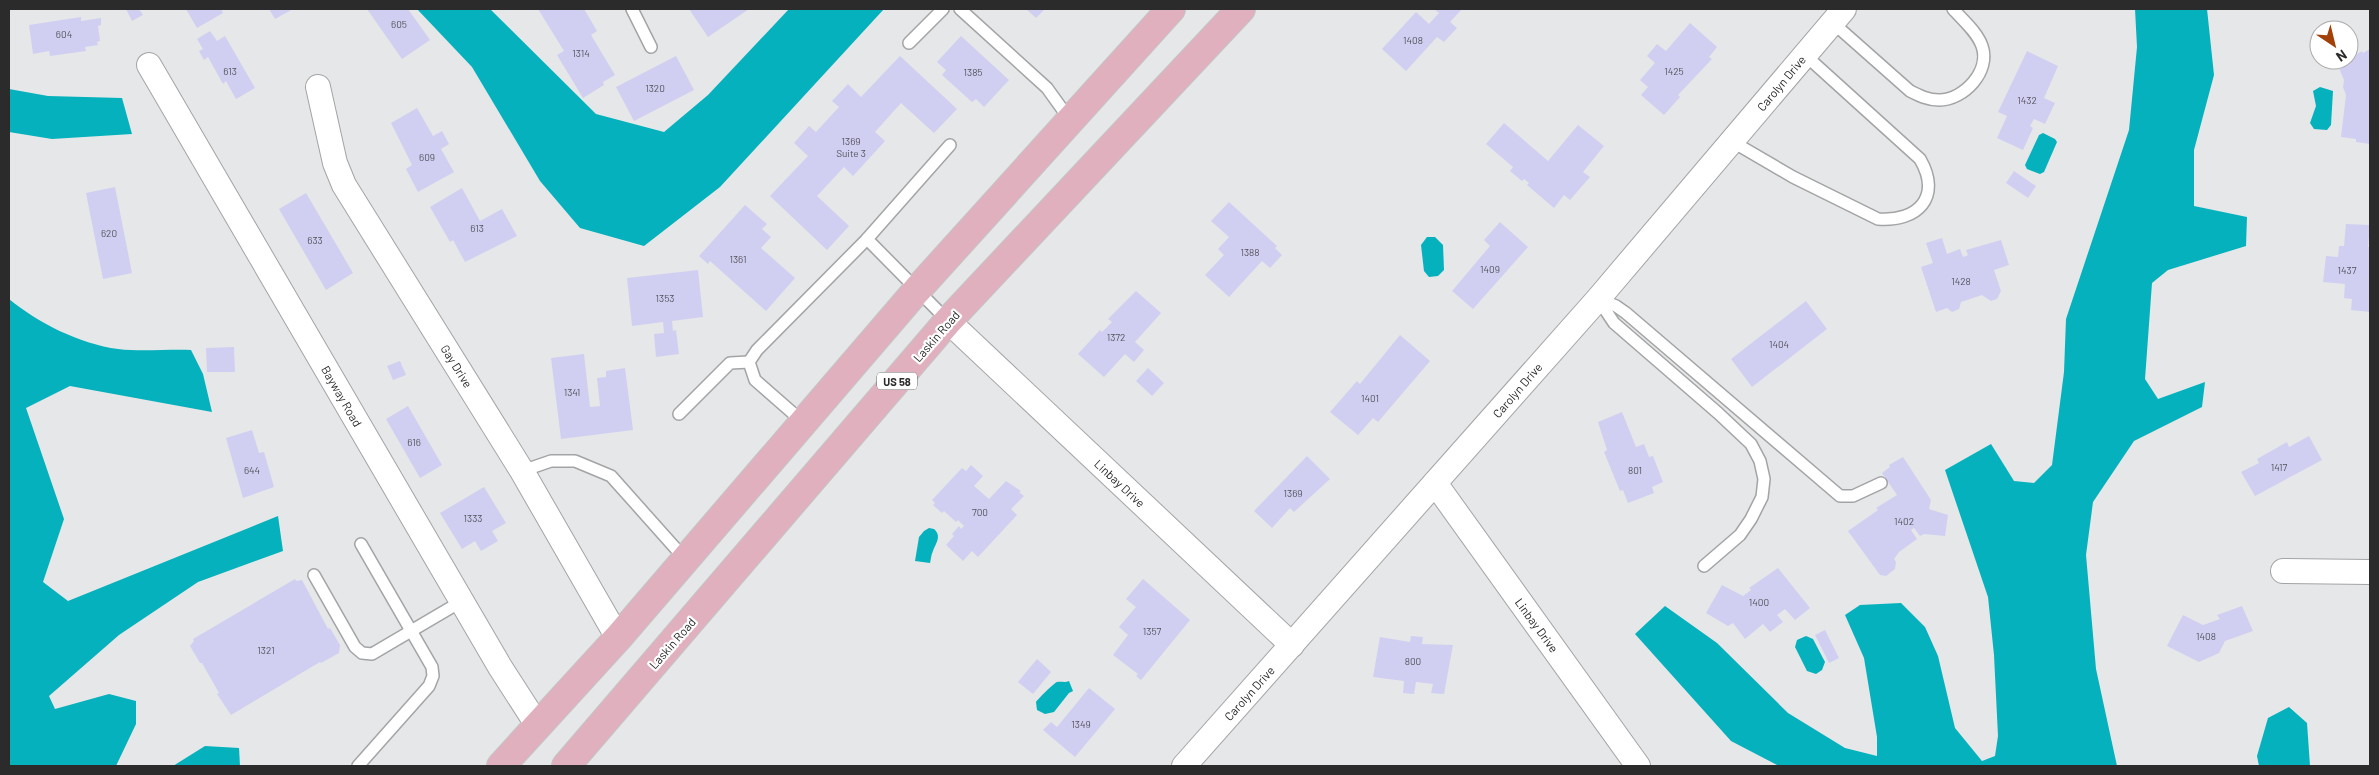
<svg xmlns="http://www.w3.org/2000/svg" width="2379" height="775" viewBox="0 0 2379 775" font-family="Barlow,sans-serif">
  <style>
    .water { fill: #04b1bc }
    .building { fill: #d1cff1 }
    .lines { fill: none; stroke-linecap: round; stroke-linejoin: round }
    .service-casing { stroke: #a3a4a6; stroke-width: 14 }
    .minor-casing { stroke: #a3a4a6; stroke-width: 26 }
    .primary-casing { stroke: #c4c4c4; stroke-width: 30 }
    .service { stroke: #fff; stroke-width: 11 }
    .minor { stroke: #fff; stroke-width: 24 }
    .primary { stroke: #e1b0bf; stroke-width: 28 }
    .labels { text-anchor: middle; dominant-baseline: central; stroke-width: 4.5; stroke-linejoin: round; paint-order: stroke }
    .number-label { font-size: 10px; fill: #54545d }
    .shield { fill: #fff; stroke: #6b6b6b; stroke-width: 1 }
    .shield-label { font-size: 11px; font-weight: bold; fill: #2b2b2c }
    .street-label { font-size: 12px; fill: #2b2b2c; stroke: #fff }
  </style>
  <rect width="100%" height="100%" fill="#e6e7e9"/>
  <!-- water -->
  <g class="water">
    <polygon points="417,9 490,9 596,114 664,132 708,95 789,9 884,9 720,187 644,246 580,228 540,181 472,67"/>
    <polygon points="2135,9 2207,9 2214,75 2194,150 2194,206 2247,217 2246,246 2168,270 2152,283 2145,379 2158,399 2205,382 2202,407 2134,441 2093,502 2086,555 2096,669 2117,766 1779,766 1731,741 1635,634 1665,606 1717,643 1788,713 1845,748 1877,756 1877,737 1864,658 1845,615 1860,605 1901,603 1925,627 1938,656 1955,728 1982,761 1995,756 1998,736 1994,655 1988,597 1945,470 1991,444 2014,481 2034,483 2052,465 2064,372 2066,319 2129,130 2137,47"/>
    <polygon points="2320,87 2333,91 2331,125 2327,130 2314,129 2310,123 2316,106 2313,91"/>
    <polygon points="9,89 48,96 122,98 132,134 52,139 9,132"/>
    <polygon points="2043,133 2055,139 2057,142 2044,172 2040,174 2027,169 2025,165 2039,135"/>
    <polygon points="1427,237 1435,237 1443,245 1444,270 1438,276 1429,277 1424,271 1421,245"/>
    <path d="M 9,299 C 38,323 80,344 118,349 C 141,352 167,349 191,350 L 203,374 L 212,412 L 70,386 L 26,408 L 64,519 L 43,582 L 68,601 L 278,516 L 283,551 L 198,582 L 119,635 L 49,696 L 55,709 L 109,694 L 136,701 L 136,724 L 116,766 L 9,766 Z"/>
    <path d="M 929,528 L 934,529 C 942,536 936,543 933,551 C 931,555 931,559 930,563 L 915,561 L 919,537 L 924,531 Z"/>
    <polygon points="1806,636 1813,639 1825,662 1822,670 1816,674 1807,671 1795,647 1797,640"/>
    <path d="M 1069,681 L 1073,691 L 1069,693 L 1054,712 L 1045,714 L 1037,710 L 1036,702 C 1038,699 1054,683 1057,682 C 1061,681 1065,683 1069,681 Z"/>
    <polygon points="2289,707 2307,723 2310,766 2259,766 2257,756 2268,718"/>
    <polygon points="205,746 239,748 240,766 173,766"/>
  </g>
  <!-- building -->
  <g class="building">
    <polygon points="126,9 139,9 143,15 132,21"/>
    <polygon points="186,9 221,9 223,13 197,28"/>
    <polygon points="269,9 293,9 275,19"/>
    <polygon points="367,9 408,9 430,40 402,59"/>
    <polygon points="538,9 584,9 597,31 591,35 615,75 603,82 604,85 583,98 557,55 564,51"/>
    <polygon points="689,9 749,9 708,37"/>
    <polygon points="1026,9 1045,9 1036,18"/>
    <polygon points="1434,9 1462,9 1450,22 1457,28 1444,42 1437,37 1406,71 1382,49 1416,12 1429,24 1439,13"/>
    <polygon points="81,17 81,21 101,18 101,25 98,26 100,41 97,42 98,45 85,47 86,51 50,56 49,51 33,54 29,25"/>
    <polygon points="1690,23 1717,47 1709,57 1712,59 1678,95 1680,97 1664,115 1641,95 1648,87 1640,80 1655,63 1647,56 1657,44 1666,51"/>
    <polygon points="210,31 217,41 225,36 255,88 236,99 226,81 223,84 208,57 204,60 199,51 203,49 197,39"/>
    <polygon points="961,36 1009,80 984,107 976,99 972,102 942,75 946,70 937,62"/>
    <polygon points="2370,49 2370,144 2356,142 2356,139 2341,137 2346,95 2343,87 2344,80 2338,66 2362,51 2363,53"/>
    <polygon points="2027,51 2058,66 2044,98 2055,103 2045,124 2034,119 2030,126 2033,128 2023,150 1997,138 2007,116 1998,112"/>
    <polygon points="676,56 694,90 634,121 616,87"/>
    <polygon points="900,56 957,109 934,133 901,103 875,132 885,141 853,176 844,167 817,196 849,226 827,250 770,196 808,156 794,143 809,126 816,132 839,107 832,101 848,84 861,97"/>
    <polygon points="417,108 433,136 442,131 449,144 441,149 454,172 418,192 406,169 412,165 391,123"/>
    <polygon points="1504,123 1548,161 1578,125 1604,146 1583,172 1590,177 1570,200 1564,195 1554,208 1527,185 1529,183 1524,179 1522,181 1510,171 1513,167 1486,144"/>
    <polygon points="2014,171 2036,186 2028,198 2006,183"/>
    <polygon points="115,187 132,273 103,279 86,193"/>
    <polygon points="462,188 480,221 502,209 517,236 465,262 453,240 450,242 430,207"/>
    <polygon points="306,193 353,273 326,290 279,209"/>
    <polygon points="1229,202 1277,246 1275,248 1282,255 1270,268 1262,261 1229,297 1205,275 1224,255 1218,249 1229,237 1211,221"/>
    <polygon points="745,205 767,224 762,229 771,237 761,248 795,278 766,311 710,261 708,264 699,256"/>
    <polygon points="1500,222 1528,247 1473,309 1452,291 1490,246 1484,240"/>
    <polygon points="2346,224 2370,225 2368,247 2370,247 2370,312 2351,310 2352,299 2344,298 2345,284 2323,282 2326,256 2338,257 2339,246 2344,246"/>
    <polygon points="1942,238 1947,254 1960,249 1963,257 1968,255 1966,250 2001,240 2009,265 1994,270 2001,291 1997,299 1991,301 1982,295 1961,302 1959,309 1952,312 1947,308 1936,312 1921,267 1933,263 1926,243"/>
    <polygon points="698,270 703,317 672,321 673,331 676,330 679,354 656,357 654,334 664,333 663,322 632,326 627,278"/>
    <polygon points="1136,291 1161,313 1135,342 1144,350 1134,362 1125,354 1104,377 1078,354 1100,330 1102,332 1112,322 1108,319"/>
    <polygon points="1806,301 1827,329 1752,387 1731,359"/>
    <polygon points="1400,335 1430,361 1378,422 1373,418 1358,435 1330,412 1357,381 1360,384"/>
    <polygon points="234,347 235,372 207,372 206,348"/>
    <polygon points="584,354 590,407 600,406 597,378 606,377 606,371 625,368 633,430 561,439 551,358"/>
    <polygon points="400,361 406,375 393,380 387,366"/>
    <polygon points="1148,368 1164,383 1152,396 1136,381"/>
    <polygon points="408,406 442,465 420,478 386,419"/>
    <polygon points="1622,412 1636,447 1644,444 1649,457 1653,456 1663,482 1652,487 1654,493 1628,503 1623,490 1620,491 1604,452 1607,450 1598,422"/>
    <polygon points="252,430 259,453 264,452 274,487 243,498 226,438"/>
    <polygon points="2309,436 2322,460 2255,496 2241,472 2259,463 2257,459 2287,442 2289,447"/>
    <polygon points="1307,456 1330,479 1294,512 1290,508 1272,528 1254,511"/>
    <polygon points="1903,457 1931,500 1929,509 1948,515 1945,536 1924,534 1920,536 1914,528 1911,530 1917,539 1899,552 1894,559 1896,562 1895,569 1886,576 1880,575 1848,531 1878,510 1876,508 1897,495 1882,473 1890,467 1889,465"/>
    <polygon points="971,465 983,476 974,486 989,499 1006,481 1021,491 1019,492 1024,496 1011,509 1017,515 978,557 972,551 963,561 946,545 954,536 952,534 959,526 961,529 964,526 958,520 956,522 944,511 942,513 933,505 935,503 932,500 962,468 966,471"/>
    <polygon points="484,487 506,523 492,531 498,541 481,551 475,541 462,549 440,513"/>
    <polygon points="1778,568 1810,608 1795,620 1785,609 1777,615 1783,622 1770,632 1763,624 1745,639 1733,623 1728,626 1706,613 1722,585 1743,596 1751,590 1749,588"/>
    <polygon points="295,579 296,581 302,580 328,629 330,628 340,645 339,653 321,663 320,662 231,715 217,694 219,693 202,663 200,663 190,646 194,641 193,639"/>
    <polygon points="1143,579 1190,620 1141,680 1136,676 1138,674 1113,655 1128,635 1119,627 1136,607 1126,599"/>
    <polygon points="2242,606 2253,631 2225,641 2219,653 2199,662 2167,646 2183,615 2203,625 2220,619 2217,615"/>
    <polygon points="1825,630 1839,658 1829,663 1815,635"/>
    <polygon points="1411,636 1423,637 1422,644 1453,645 1444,694 1431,693 1433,684 1416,682 1414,694 1403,693 1404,681 1373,677 1380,637 1410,642"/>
    <polygon points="1037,659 1051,672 1033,694 1018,682"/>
    <polygon points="1089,688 1115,709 1075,757 1043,730 1051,722 1057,727"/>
  </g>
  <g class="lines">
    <!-- service casing -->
    <g class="service-casing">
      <g id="service">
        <polyline points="632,9 651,47"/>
        <polyline points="960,9 1047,88 1070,120"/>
        <path d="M 1832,22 L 1910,91 C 1920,96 1928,100 1939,100 C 1964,100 1991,71 1982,46 C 1977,32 1963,20 1953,9"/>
        <polyline points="909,43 943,9"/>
        <path d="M 1733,142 L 1793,177 L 1878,219 C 1918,222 1942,197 1920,159 L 1805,55"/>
        <polyline points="867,239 948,321"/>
        <polyline points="1598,299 1614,323 1718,413 1751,444 1760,461 1764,479 1762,497 1751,519 1740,535 1704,566"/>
        <polyline points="1598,299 1616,306 1626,313 1840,496 1853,496 1881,483"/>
        <polyline points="679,414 730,363 749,362"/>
        <polyline points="803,422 755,380 749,362 757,350 867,239 950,145"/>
        <polyline points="522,471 551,461 575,461 611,476 685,559"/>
        <polyline points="314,575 355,647 362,653 372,654 462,601"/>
        <polyline points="358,766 429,686 433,676 432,667 361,544"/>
      </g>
    </g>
    <!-- minor casing -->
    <g class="minor-casing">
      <g id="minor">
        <polyline points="149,65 500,667 538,726"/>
        <polyline points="318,87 335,163 344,185 522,471 618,638"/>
        <polyline points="948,321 1292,645"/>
        <polyline points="1435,483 1638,766"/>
        <polyline points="2283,571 2370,572"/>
        <polyline points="1184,766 1598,299 1844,9"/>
      </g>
    </g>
    <!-- primary casing -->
    <g class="primary-casing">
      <g id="primary">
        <polyline points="501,766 618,638 917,290 1171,9"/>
        <polyline points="566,766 948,321 1241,9"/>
      </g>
    </g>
    <!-- service -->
    <use href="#service" class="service"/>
    <!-- minor -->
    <use href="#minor" class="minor"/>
    <!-- primary -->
    <use href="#primary" class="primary"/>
  </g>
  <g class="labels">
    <!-- number labels -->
    <g class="number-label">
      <text x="399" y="24">605</text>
      <text x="64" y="34">604</text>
      <text x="1413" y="40">1408</text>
      <text x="581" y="53">1314</text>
      <text x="230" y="71">613</text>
      <text x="1674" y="71">1425</text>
      <text x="973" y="72">1385</text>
      <text x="655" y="88">1320</text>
      <text x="2027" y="100">1432</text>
      <text x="851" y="141">1369<tspan x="851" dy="12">Suite 3</tspan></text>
      <text x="427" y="157">609</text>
      <text x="477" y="228">613</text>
      <text x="109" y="233">620</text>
      <text x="315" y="240">633</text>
      <text x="1250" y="252">1388</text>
      <text x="738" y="259">1361</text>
      <text x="1490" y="269">1409</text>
      <text x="2347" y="270">1437</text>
      <text x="1961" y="281">1428</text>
      <text x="665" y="298">1353</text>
      <text x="1116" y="337">1372</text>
      <text x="1779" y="344">1404</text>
      <text x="572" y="392">1341</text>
      <text x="1370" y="398">1401</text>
      <text x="414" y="442">616</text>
      <text x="2279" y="467">1417</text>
      <text x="252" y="470">644</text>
      <text x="1635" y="470">801</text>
      <text x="1293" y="493">1369</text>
      <text x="980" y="512">700</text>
      <text x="473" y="518">1333</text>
      <text x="1904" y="521">1402</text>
      <text x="1759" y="602">1400</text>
      <text x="1152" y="631">1357</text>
      <text x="2206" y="636">1408</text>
      <text x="266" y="650">1321</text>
      <text x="1413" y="661">800</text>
      <text x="1081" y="724">1349</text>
    </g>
    <!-- shield labels -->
    <rect class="shield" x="877" y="372.5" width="40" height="17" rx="4"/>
    <g class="shield-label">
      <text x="897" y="381">US 58</text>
    </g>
    <!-- street labels -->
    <g class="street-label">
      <text transform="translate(1781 83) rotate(-50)">Carolyn Drive</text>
      <text transform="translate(936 336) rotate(-49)">Laskin Road</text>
      <text transform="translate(457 366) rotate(58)">Gay Drive</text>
      <text transform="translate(1517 390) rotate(-49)">Carolyn Drive</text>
      <text transform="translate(342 396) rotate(60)">Bayway Road</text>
      <text transform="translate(1120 483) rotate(43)">Linbay Drive</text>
      <text transform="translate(1537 625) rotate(54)">Linbay Drive</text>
      <text transform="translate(672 643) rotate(-49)">Laskin Road</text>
      <text transform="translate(1249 693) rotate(-48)">Carolyn Drive</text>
    </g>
  </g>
  <!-- border -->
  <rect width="2379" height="775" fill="none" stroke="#2b2b2c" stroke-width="20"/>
  <!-- north arrow -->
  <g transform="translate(2334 45) rotate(145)"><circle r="24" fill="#ffffff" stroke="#aaaaab"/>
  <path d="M0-4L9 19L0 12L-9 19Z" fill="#a34008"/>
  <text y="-8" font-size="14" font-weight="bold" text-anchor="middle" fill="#2b2b2c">N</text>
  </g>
</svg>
